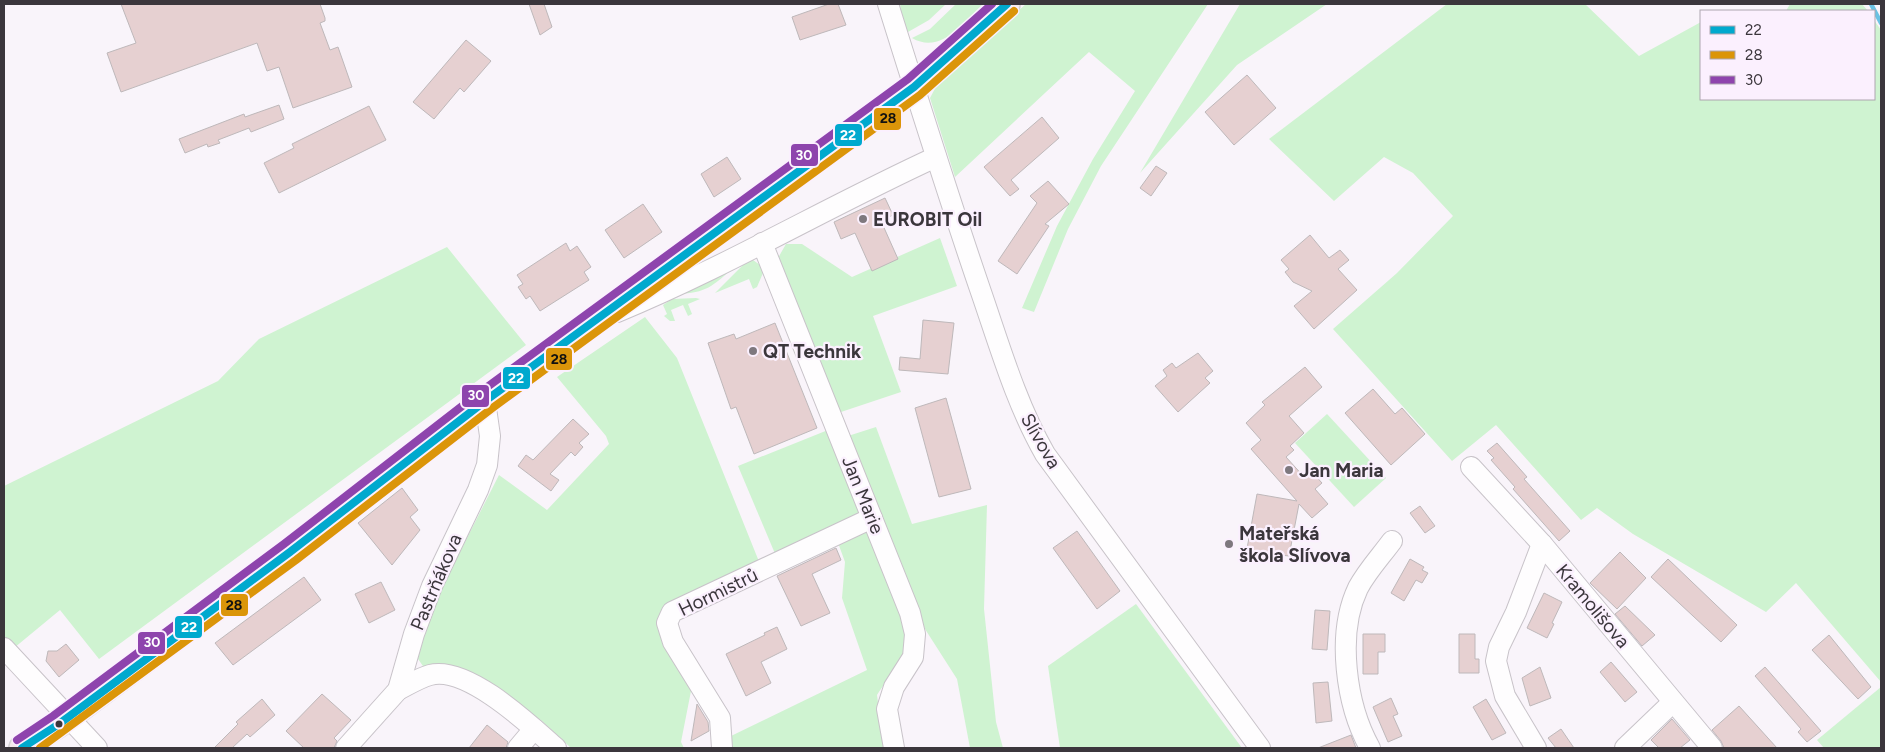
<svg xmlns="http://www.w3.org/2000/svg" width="1885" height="752" viewBox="0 0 1885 752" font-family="Figtree,sans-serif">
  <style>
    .green { fill: #cff3d1 }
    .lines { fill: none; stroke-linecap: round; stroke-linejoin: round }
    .stream { stroke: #6ac2e3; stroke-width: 4.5 }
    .building { fill: #e6d0d1; stroke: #beb8ba }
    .minor-casing { stroke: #c8c3c9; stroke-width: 22 }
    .major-casing { stroke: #d5d3d6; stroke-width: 28 }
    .minor { stroke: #fefdfe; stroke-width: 20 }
    .major { stroke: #f3eaeb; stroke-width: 25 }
    .bus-1-casing { stroke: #fbf0fe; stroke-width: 11 }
    .bus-2-casing { stroke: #fbf0fe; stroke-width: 11 }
    .bus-3-casing { stroke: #fbf0fe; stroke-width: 11 }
    .bus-1 { stroke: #00a9ce; stroke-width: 8 }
    .bus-2 { stroke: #db9509; stroke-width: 8 }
    .bus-3 { stroke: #8e44ad; stroke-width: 8 }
    .poi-dot { fill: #7e787e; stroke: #fbf0fe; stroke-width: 2 }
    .bus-dot { fill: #3b363c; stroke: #fbf0fe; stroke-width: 2 }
    .labels { text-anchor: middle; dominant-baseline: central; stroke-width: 4.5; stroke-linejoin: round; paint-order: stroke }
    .poi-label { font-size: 19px; font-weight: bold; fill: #3b363c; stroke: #fbf0fe; text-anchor: start }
    .street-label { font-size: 19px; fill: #3b363c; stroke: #fbf0fe }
    .line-badge { stroke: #fbf0fe; stroke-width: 2 }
    .badge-label { font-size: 14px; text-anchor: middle; font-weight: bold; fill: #fff }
    .pale-badge-label { font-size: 14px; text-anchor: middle; font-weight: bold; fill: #111 }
  </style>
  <rect width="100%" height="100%" fill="#f9f4fa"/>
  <!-- green -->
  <g class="green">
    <polygon points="900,4 946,4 929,20 908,32 903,25"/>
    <path d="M 956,4 L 983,4 C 964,22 941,55 912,38 L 930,29 Z"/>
    <polygon points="1026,4 1208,4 1101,166 1068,229 1034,312 1022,308 1057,226 1093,159 1135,91 1089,52 955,177 930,98 939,81"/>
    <polygon points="1240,4 1327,4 1237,65 1140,173"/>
    <polygon points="1447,4 1585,4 1639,56 1701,22 1701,99 1874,99 1874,20 1881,30 1881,682 1796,583 1766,612 1633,534 1597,508 1581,520 1496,425 1452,461 1333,329 1397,273 1453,216 1413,173 1384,157 1334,201 1269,139"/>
    <polygon points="1790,4 1862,4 1868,11 1786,11"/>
    <polygon points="940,238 957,286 873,316 901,392 838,413 778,258 786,244 802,244 852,277"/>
    <polygon points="447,247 526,345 99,659 60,610 14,648 4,636 4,486 218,381 259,339"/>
    <polygon points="753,260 760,265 763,273 757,287 753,289 749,279 715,293 745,263"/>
    <path d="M 733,268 C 713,286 706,293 678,294 Z"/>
    <polygon points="696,298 700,299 688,304 692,314 688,316 683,305 671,310 675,321 670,321 664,316 667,314 663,305 672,299"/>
    <polygon points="645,317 677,358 760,564 666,609 692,686 681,742 684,748 571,748 542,721 483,682 425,669 416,656 438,595 499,475 547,510 609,444 606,436 557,377"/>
    <polygon points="1327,414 1386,478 1354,507 1295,443"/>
    <polygon points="876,427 912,524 987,505 984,609 996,722 1003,748 970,748 957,679 925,629 848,436"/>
    <polygon points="828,430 862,516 776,556 738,466"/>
    <path d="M 869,529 C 878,552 909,616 908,638 C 908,658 887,679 877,695 L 884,748 L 732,748 L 731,736 L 867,670 L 842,598 L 845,562 L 837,540 Z"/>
    <polygon points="1136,604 1242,748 1060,748 1048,666"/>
    <polygon points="1881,687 1881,748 1824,748 1817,740"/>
  </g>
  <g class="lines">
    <!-- stream -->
    <polyline class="stream" points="1871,4 1881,23"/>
  </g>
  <!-- building -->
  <g class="building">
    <polygon points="121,4 320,4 325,18 325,21 320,23 330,50 338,47 352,87 293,108 279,67 267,71 257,43 121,92 107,53 136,43"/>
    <polygon points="529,4 544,4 552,27 540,35"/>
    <polygon points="829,4 838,4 846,25 800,40 792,17"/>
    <polygon points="466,40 491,61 464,92 460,88 434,119 413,102"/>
    <polygon points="1247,75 1276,108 1234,145 1205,112"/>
    <polygon points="279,105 284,119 251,132 249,128 218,140 220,143 208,147 207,144 185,153 179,139 244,114 245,117"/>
    <polygon points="369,106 386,140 279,193 264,163 294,148 292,144"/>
    <polygon points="1042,117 1059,138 1011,180 1019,189 1010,196 984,167"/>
    <polygon points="727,157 741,179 714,197 701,174"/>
    <polygon points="1156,166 1167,173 1151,196 1140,188"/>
    <polygon points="1048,181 1069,204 1045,224 1049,226 1017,274 998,261 1037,203 1030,196"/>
    <polygon points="885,198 893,215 881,221 898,259 872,271 855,233 841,239 834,222"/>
    <polygon points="643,204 662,232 624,258 605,230"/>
    <polygon points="1310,235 1329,258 1340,250 1349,260 1338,269 1357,290 1314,329 1294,306 1312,291 1293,282 1285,272 1289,269 1281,260"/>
    <polygon points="566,243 570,251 577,246 591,267 584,272 589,280 540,311 530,296 526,299 518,287 523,284 517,275"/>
    <polygon points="923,320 954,323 948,374 899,370 900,357 920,359"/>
    <polygon points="775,323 817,428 754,454 736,407 731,409 708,343 734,334 736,339"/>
    <polygon points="1198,353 1213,371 1205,378 1210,383 1178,412 1155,386 1167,376 1163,370 1172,363 1176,368"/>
    <polygon points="1305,367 1322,387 1289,416 1304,433 1290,446 1294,450 1286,457 1305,478 1312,472 1322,483 1315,489 1328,504 1312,518 1299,504 1289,556 1272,554 1269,562 1253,559 1254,555 1246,554 1257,494 1297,501 1251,449 1261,440 1246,423 1265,405 1262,402"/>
    <polygon points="1373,389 1395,414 1402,408 1425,434 1391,465 1345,413"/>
    <polygon points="946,398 971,489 939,497 915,408"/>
    <polygon points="573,419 589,434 579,443 583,447 575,456 571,452 550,474 559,480 551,491 518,466 526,455 533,460"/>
    <polygon points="1497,443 1527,477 1524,479 1570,531 1559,541 1513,489 1515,487 1491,460 1494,458 1487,451"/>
    <polygon points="402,488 418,510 410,517 420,530 392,565 358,523"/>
    <polygon points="1420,506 1435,526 1425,533 1410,513"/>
    <polygon points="1077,531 1120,591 1097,609 1053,548"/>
    <polygon points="836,548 841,560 812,574 830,613 801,626 777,576"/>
    <polygon points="1620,552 1646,578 1617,609 1590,583"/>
    <polygon points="1410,559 1424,567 1422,570 1428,573 1422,583 1416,580 1404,601 1391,593"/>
    <polygon points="1668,559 1737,625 1721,642 1651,577"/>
    <polygon points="304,577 321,600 233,665 215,643"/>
    <polygon points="381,582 395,610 369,623 355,594"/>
    <polygon points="1544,593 1562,602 1552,623 1554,624 1547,638 1527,628"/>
    <polygon points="1625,606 1655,635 1642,646 1615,614"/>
    <polygon points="1315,610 1330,611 1327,650 1312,649"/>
    <polygon points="777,627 787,649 761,662 771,683 746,696 726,654 765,635 764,633"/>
    <polygon points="1363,634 1385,634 1385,652 1378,652 1378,674 1363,674"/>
    <polygon points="1459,634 1475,634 1475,659 1479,659 1479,673 1459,673"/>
    <polygon points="1829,635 1871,687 1858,699 1812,650"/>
    <polygon points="66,644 79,660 59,677 46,661 48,651 57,651"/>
    <polygon points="1611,662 1637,692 1625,702 1600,672"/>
    <polygon points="1540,667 1551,698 1530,706 1522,678"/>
    <polygon points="1765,667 1821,731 1807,742 1798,732 1801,729 1755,676"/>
    <polygon points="1328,682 1332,721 1316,723 1313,683"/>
    <polygon points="322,694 351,720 334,738 337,741 334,748 304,748 286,731"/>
    <polygon points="1391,698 1398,714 1393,716 1402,736 1388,742 1373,707"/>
    <polygon points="262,699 275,715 250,737 247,734 232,748 214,748 238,724 236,722"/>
    <polygon points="1486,699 1506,733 1492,740 1473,707"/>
    <polygon points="697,704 708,722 709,731 691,741"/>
    <polygon points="1739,706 1777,748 1724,748 1721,741 1712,730"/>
    <polygon points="1672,719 1690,740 1680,748 1659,748 1651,740"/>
    <polygon points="487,725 508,742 506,748 469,748"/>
    <polygon points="1561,729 1574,748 1556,748 1548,738"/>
    <polygon points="1351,735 1356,748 1318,748"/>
  </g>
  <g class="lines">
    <!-- minor casing -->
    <g class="minor-casing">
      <g id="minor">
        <path d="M 888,4 C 918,100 948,196 981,292 C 1000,347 1016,403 1045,454 L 1260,748"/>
        <polyline points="762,243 910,613 915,634 913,657 894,687 887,709 894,748"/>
        <path d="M 617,312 C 726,267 829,206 936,157"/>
        <polyline points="1471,467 1542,544 1712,748"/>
        <polyline points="4,648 97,748"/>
        <path d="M 398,690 C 408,685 419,678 430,675 C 467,665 530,725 556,748"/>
        <polyline points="346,748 398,690 414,634 432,586 478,490 487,465 490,436 485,401"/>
        <polyline points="518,748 534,729"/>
        <polyline points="722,748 720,718 673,642 667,623 672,612 872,518"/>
        <path d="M 1370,748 C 1346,705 1336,634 1358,588 C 1367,571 1381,556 1392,541"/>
        <polyline points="1536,748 1505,696 1496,661 1499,647 1516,612 1542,544"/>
        <polyline points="1625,748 1673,702"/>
      </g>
    </g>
    <!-- major casing -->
    <g class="major-casing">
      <polyline id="major" points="22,748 59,724 290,552 485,401 914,87 1007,4"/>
    </g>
    <!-- minor -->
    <use href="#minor" class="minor"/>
    <!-- major -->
    <use href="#major" class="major"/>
    <!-- bus-1 casing -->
    <g class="bus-1-casing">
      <polyline id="bus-1" points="22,748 59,724 290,552 485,401 914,87 1007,4"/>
    </g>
    <!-- bus-2 casing -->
    <g class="bus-2-casing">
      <polyline id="bus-2" points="40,748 296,560 491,409 920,95 1014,11"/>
    </g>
    <!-- bus-3 casing -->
    <g class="bus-3-casing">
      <polyline id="bus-3" points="17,740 53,716 284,544 479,393 908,79 992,4"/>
    </g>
    <!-- bus-1 -->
    <use href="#bus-1" class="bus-1"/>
    <!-- bus-2 -->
    <use href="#bus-2" class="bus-2"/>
    <!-- bus-3 -->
    <use href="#bus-3" class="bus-3"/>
  </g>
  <!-- markers -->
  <g class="poi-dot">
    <circle cx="863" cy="219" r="5"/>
    <circle cx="753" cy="351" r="5"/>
    <circle cx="1289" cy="470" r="5"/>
    <circle cx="1229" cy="544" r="5"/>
  </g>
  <circle class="bus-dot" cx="59" cy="724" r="4.5"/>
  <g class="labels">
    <!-- poi labels -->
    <g class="poi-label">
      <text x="873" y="219">EUROBIT Oil</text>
      <text x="763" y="351">QT Technik</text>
      <text x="1299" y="470">Jan Maria</text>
      <text x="1239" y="533">Mateřská<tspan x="1239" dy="22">škola Slívova</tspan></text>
    </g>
    <!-- street labels -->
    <g class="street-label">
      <text transform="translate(1041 441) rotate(60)">Slívova</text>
      <text transform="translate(863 495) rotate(68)">Jan Marie</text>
      <text transform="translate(436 582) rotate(-67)">Pastrňákova</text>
      <text transform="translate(718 592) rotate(-26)">Hormistrů</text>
      <text transform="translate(1593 606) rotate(50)">Kramolišova</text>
    </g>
  </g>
  <g class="line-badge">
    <rect x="873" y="107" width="29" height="24" rx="5" fill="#db9509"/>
    <rect x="834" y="123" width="29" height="24" rx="5" fill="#00a9ce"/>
    <rect x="790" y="143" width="29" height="24" rx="5" fill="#8e44ad"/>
    <rect x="545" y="347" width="28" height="24" rx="5" fill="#db9509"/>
    <rect x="502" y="366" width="29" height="24" rx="5" fill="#00a9ce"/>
    <rect x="461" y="384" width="29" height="24" rx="5" fill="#8e44ad"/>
    <rect x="220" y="593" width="29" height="24" rx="5" fill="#db9509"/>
    <rect x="174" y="615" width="29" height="24" rx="5" fill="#00a9ce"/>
    <rect x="137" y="631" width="29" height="24" rx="5" fill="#8e44ad"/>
  </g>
  <g class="badge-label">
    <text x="848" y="140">22</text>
    <text x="804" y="160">30</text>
    <text x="516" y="383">22</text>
    <text x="476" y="400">30</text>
    <text x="189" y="632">22</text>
    <text x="152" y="647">30</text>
  </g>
  <g class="pale-badge-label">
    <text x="888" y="123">28</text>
    <text x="559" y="364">28</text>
    <text x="234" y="610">28</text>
  </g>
  <!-- border -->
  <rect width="1885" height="752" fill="none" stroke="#3b363c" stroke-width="10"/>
  <!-- legend -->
  <rect x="1700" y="10" width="175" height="90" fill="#fbf0fe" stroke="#aea6b0"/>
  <rect x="1710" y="26" width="25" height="8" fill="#00a9ce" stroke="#aea6b0"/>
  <text x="1745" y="35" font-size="15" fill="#3b363c">22</text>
  <rect x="1710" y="51" width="25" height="8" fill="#db9509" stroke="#aea6b0"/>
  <text x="1745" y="60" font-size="15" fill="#3b363c">28</text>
  <rect x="1710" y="76" width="25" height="8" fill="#8e44ad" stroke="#aea6b0"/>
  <text x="1745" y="85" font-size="15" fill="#3b363c">30</text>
</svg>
